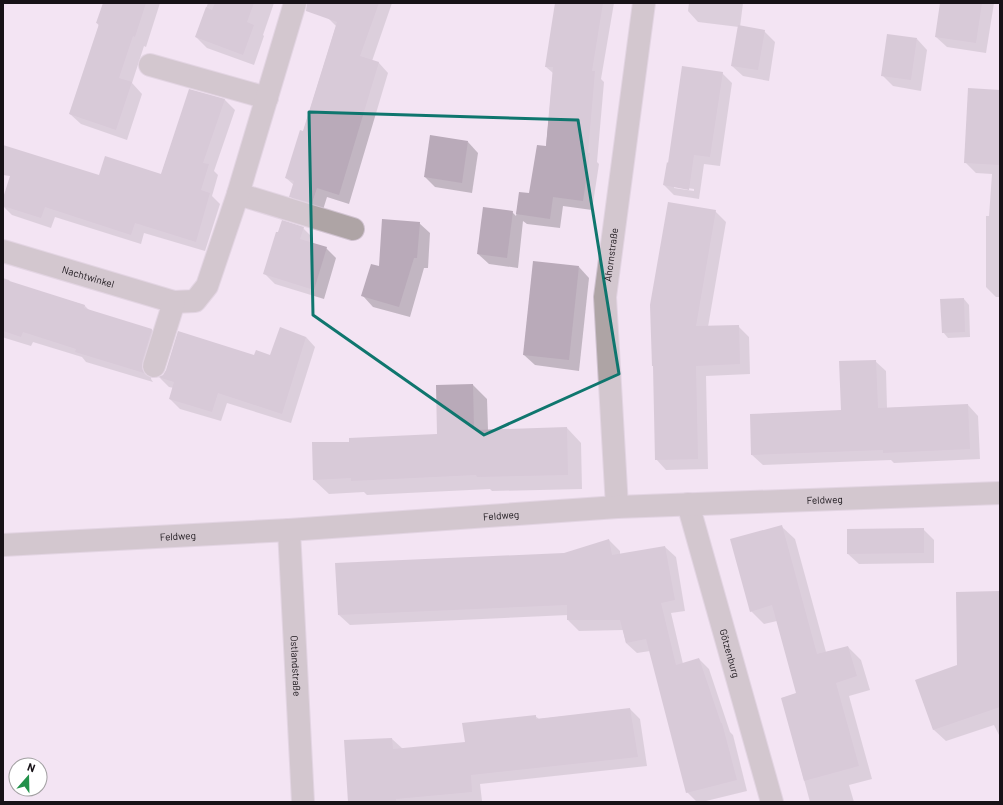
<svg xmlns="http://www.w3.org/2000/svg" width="1003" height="805" viewBox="0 0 1003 805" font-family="Barlow,sans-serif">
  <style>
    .shadow { fill: #0003; fill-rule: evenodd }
    .building { fill: #b9aab9 }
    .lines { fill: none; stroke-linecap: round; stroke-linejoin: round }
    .minor-casing { stroke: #d0c2d0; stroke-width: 24 }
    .minor { stroke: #aea4a5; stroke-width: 22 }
    .marked { fill: none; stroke: #0f766e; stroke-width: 3; stroke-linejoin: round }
    .labels { text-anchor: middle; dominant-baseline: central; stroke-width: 4; stroke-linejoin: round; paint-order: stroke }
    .street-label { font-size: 10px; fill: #171217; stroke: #fff }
  </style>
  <rect width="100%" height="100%" fill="#f3e4f3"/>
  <!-- shadow -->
  <g class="shadow">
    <polygon points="104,3 160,3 146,47 144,46 132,83 142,94 127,140 81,124 70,114 99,26 97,23"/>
    <polygon points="208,3 274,3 263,35 264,36 254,65 207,48 196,37"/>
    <polygon points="333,3 392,3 372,61 379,63 388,73 349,204 327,197 322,213 300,206 290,196 294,185 286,178 303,132 336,26 328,18"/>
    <polygon points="556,3 614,3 601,79 604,82 597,162 599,164 592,210 563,206 560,228 527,224 523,221 518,268 489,264 478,254 512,212 516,216 520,193 530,195 546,147 553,73 546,67"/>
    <polygon points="689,3 743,3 740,27 764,31 775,42 769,81 743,76 732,66 739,27 698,22 688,11"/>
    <polygon points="941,3 994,3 986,53 947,47 936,37"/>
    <polygon points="917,39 927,50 921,91 893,86 882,75"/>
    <path d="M 722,73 L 732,83 L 720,166 L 704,164 L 699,199 L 674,195 L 664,185 L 669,164 ZM 674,186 L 694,189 L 694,191 L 674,188 Z"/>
    <polygon points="190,90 225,100 235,110 214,171 218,175 212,196 220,204 205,251 144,233 141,244 55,217 51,228 12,215 3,206 3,201 100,177 161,175"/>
    <polygon points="1000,91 1000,297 996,297 986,287 986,216 989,216 992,174 976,173 965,162"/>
    <polygon points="468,142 478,153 472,193 435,187 425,177"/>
    <polygon points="715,211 726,222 708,327 738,326 749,337 750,374 706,376 708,469 666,470 656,459"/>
    <polygon points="419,223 430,233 428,268 424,268 410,317 373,307 363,296 380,267"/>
    <polygon points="303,228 313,238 312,243 326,248 336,258 324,299 275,284 265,274"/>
    <polygon points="579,267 589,278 579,371 535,365 524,355"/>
    <polygon points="3,278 9,280 11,283 84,305 90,311 152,330 162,340 152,373 151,379 153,382 86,362 82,357 33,342 31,346 5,338 3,337"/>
    <polygon points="964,299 969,305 970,337 948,338 943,332"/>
    <polygon points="306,337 315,347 291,423 227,403 221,421 180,409 170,399 174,388 169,387 160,378 163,376 255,356 271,356"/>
    <polygon points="875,361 886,371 887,408 968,405 978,416 980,459 894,463 891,460 763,465 752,455 842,411"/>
    <polygon points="473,385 487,399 488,430 567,428 581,443 582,489 492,491 490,489 367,495 364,492 329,494 314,480 350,443 438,435"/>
    <polygon points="781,526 795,539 826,652 848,647 861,660 870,690 849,696 872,779 849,785 854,802 810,802 782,698 797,694 777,621 764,624 751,611"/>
    <polygon points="923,529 934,540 934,563 859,564 848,554"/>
    <polygon points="609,540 620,551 620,555 665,547 676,557 685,611 671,613 683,664 699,659 709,669 730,732 733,735 747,791 702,802 697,802 687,792 650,651 637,653 626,643 623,630 579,631 568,620 568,615 350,625 339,615 565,554"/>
    <polygon points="1000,592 1000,737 994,725 946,741 934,730 917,680 958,666"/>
    <polygon points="630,709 640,719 647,766 480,784 482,801 474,802 349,802 392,739 403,749 466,743 535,716 539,719"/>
  </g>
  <!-- building -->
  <g class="building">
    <polygon points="103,3 146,3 135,37 133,36 119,78 132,82 116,130 69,114 99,24 96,23"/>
    <polygon points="215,3 254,3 247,22 254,25 243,55 195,37 206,7 212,10"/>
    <polygon points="307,3 379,3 360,56 379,62 339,195 317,188 312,203 289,197 294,181 285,178 300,130 303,131 337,22 306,11"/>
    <polygon points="555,3 603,3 592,71 595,71 588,153 590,153 583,201 553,197 550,219 516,214 519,192 529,193 537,145 546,146 553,67 545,67"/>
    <polygon points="940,3 982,3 976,43 935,37"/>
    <polygon points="738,25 765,30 758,70 731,66"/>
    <polygon points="887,34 917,38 911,80 881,76"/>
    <polygon points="682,66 723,72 710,157 694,155 689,190 663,185 667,162 668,163"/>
    <polygon points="968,88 1000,90 1000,165 964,163"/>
    <polygon points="189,89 225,99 203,163 209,164 201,190 210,193 196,242 135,223 131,235 45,207 41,218 3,206 3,198 10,176 3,175 3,145 99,175 105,156 161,174"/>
    <polygon points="430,135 468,141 462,183 424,177"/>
    <polygon points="668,202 716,210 696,326 739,325 740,364 696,366 698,459 655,460 653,366 652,366 650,305"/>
    <polygon points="483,207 513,211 507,258 477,254"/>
    <polygon points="382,219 420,222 417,258 414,258 399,307 361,296 371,264 379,266"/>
    <polygon points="282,220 304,227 300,239 327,247 314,290 263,274 276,232 278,232"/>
    <polygon points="533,261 579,266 569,360 523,355"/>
    <polygon points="3,279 85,305 84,308 152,329 142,362 142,368 144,373 75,352 76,349 23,332 21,337 3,331"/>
    <polygon points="964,298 965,332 942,333 940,299"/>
    <polygon points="280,327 306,337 282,414 218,393 212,412 169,399 174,382 158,377 163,375 166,370 178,331 254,355 256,350 270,355"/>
    <polygon points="876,360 878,408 968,404 970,449 883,453 883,450 751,455 750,414 841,410 839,361"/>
    <polygon points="473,384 474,430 567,427 568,475 477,477 476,475 351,481 351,478 313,480 312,442 349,442 349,438 437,434 436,385"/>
    <polygon points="782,525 817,654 848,646 857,676 836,683 859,766 804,781 781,698 796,693 772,605 750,612 730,539"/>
    <polygon points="924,528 924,553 847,554 847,529"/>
    <polygon points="609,539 612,555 665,546 675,600 661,603 676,665 699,658 721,723 722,723 737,780 686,793 646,639 626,643 620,620 567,620 567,605 338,615 335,563 564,553"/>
    <polygon points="1000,591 1000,707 933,730 915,680 957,665 956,592"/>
    <polygon points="630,708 638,757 471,775 472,792 396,799 396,802 348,802 344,740 392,738 393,749 465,742 462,723 536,715 536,719"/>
  </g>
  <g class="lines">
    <!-- minor casing -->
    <g class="minor-casing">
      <g id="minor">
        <polyline points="150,65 267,98"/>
        <polyline points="238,194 353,229"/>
        <path id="s1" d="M 3,251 L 174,302 L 195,301 L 207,286 L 238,194 L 295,3"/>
        <polyline points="154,366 174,302"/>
        <path id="s2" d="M 688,504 L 772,802"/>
        <path id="s3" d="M 617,507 L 605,297 L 644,3"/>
        <path id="s4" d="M 289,530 L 303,802"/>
        <path id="s5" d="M 3,545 L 289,530 L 617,507 L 1000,493"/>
      </g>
    </g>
    <!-- minor -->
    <use href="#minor" class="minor"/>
  </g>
  <!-- marked area -->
  <path d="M0 0H1003V805H0ZM 309,112 L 578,120 L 619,374 L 484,435 L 313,315 Z" fill="#f3e4f3" fill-opacity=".55" fill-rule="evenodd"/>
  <path class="marked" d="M 309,112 L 578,120 L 619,374 L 484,435 L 313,315 Z"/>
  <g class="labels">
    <!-- street labels -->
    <g class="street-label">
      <text stroke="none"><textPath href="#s3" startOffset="253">Ahornstraße</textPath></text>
      <text stroke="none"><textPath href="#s1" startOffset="89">Nachtwinkel</textPath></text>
      <text stroke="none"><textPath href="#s5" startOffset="823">Feldweg</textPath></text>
      <text stroke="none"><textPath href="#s5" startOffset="499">Feldweg</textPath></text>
      <text stroke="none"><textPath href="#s5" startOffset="175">Feldweg</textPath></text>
      <text stroke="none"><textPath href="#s2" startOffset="155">Götzenburg</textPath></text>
      <text stroke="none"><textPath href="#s4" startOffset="136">Ostlandstraße</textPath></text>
    </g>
  </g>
  <!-- border -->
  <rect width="1003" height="805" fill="none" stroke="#171217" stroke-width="8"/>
  <!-- north arrow -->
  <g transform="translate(28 777) rotate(20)"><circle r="19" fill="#ffffff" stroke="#a2a0a2"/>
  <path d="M0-3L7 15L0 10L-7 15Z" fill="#21914a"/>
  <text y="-6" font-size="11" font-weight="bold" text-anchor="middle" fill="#171217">N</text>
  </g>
</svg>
